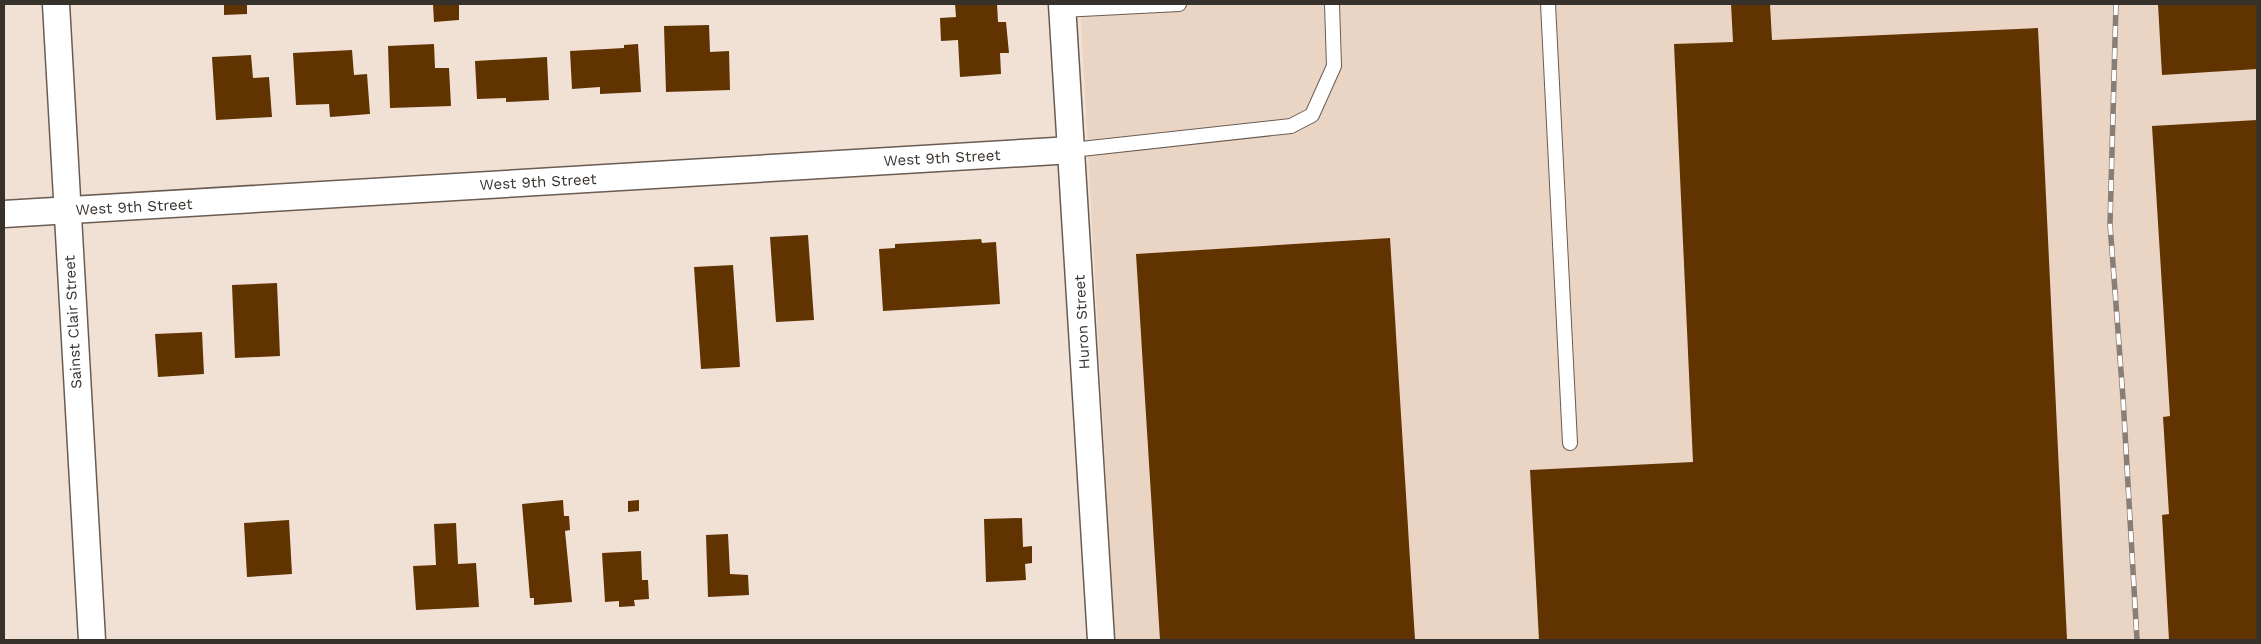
<svg xmlns="http://www.w3.org/2000/svg" width="2261" height="644" viewBox="0 0 2261 644" font-family="'Work Sans',sans-serif">
  <style>
    .built { fill: #ead4c4 }
    .building { fill: #613300 }
    .lines { fill: none; stroke-linecap: round; stroke-linejoin: round }
    .service-casing { stroke: #6a5c52; stroke-width: 16 }
    .minor-casing { stroke: #6a5c52; stroke-width: 29 }
    .service { stroke: #fff; stroke-width: 14 }
    .minor { stroke: #fff; stroke-width: 26 }
    .rail-casing { stroke: #887e76; stroke-width: 5.5 }
    .rail { stroke: #fff; stroke-width: 4; stroke-dasharray: 11; stroke-linecap: butt }
    .labels { text-anchor: middle; dominant-baseline: central; stroke-width: 5; stroke-linejoin: round; paint-order: stroke }
    .street-label { font-size: 15px; fill: #37312c; stroke: #fff }
  </style>
  <rect width="100%" height="100%" fill="#f1e1d5"/>
  <!-- built -->
  <polygon class="built" points="1080,4 2257,4 2257,640 1115,640"/>
  <!-- building -->
  <g class="building">
    <polygon points="224,4 247,4 247,14 224,15"/>
    <polygon points="433,4 459,4 459,20 434,22"/>
    <polygon points="955,4 997,4 998,22 1006,22 1009,53 1000,53 1001,74 960,77 958,40 941,41 940,18 956,17"/>
    <polygon points="1731,4 1770,4 1772,40 2038,28 2067,640 1539,640 1530,470 1693,462 1674,44 1733,42"/>
    <polygon points="2158,4 2257,4 2257,69 2162,75"/>
    <polygon points="709,25 710,52 729,51 730,90 666,92 664,26"/>
    <polygon points="434,44 435,68 449,68 451,106 390,108 388,46"/>
    <polygon points="638,44 641,92 600,94 600,87 572,89 570,51 624,48 624,45"/>
    <polygon points="352,50 354,75 367,74 370,114 330,117 329,104 296,105 293,53"/>
    <polygon points="251,55 253,78 269,77 272,117 216,120 212,57"/>
    <polygon points="547,57 549,100 506,102 506,98 477,99 475,61"/>
    <polygon points="2257,120 2257,640 2169,640 2162,515 2169,514 2163,417 2170,416 2152,126"/>
    <polygon points="808,235 814,320 776,322 770,237"/>
    <polygon points="1390,238 1415,640 1160,640 1136,254"/>
    <polygon points="981,239 982,243 996,242 1000,304 883,311 879,249 895,248 895,244"/>
    <polygon points="733,265 740,367 701,369 694,267"/>
    <polygon points="277,283 280,356 235,358 232,285"/>
    <polygon points="202,332 204,374 158,377 155,334"/>
    <polygon points="563,500 564,516 569,516 570,530 565,531 572,602 534,605 534,598 530,598 522,504"/>
    <polygon points="639,500 639,511 628,512 628,501"/>
    <polygon points="1022,518 1023,547 1032,546 1032,563 1025,564 1026,580 986,582 984,519"/>
    <polygon points="289,520 292,574 247,577 244,523"/>
    <polygon points="456,523 458,564 476,563 479,607 416,610 413,566 436,565 434,524"/>
    <polygon points="728,534 730,574 748,575 749,595 708,597 706,535"/>
    <polygon points="641,551 642,580 648,580 649,599 634,600 635,606 619,607 619,601 605,602 602,553"/>
  </g>
  <g class="lines">
    <!-- service casing -->
    <g class="service-casing">
      <g id="service">
        <polyline points="1548,4 1570,443"/>
        <polyline points="1062,10 1179,4"/>
        <polyline points="1072,150 1291,126 1312,115 1334,66 1332,4"/>
      </g>
    </g>
    <!-- minor casing -->
    <g class="minor-casing">
      <g id="minor">
        <polyline points="56,4 92,640"/>
        <polyline points="1062,4 1101,640"/>
        <polyline points="4,214 1072,150"/>
      </g>
    </g>
    <!-- service -->
    <use href="#service" class="service"/>
    <!-- minor -->
    <use href="#minor" class="minor"/>
    <!-- rail casing -->
    <g class="rail-casing">
      <polyline id="rail" points="2116,4 2110,224 2123,398 2137,640"/>
    </g>
    <!-- rail -->
    <use href="#rail" class="rail"/>
  </g>
  <g class="labels">
    <!-- street labels -->
    <g class="street-label">
      <text transform="translate(942 158) rotate(-3)">West 9th Street</text>
      <text transform="translate(538 182) rotate(-3)">West 9th Street</text>
      <text transform="translate(134 207) rotate(-3)">West 9th Street</text>
      <text transform="translate(73 322) rotate(-93)">Sainst Clair Street</text>
      <text transform="translate(1082 322) rotate(-93)">Huron Street</text>
    </g>
  </g>
  <!-- border -->
  <rect width="2261" height="644" fill="none" stroke="#37312c" stroke-width="10"/>
</svg>
